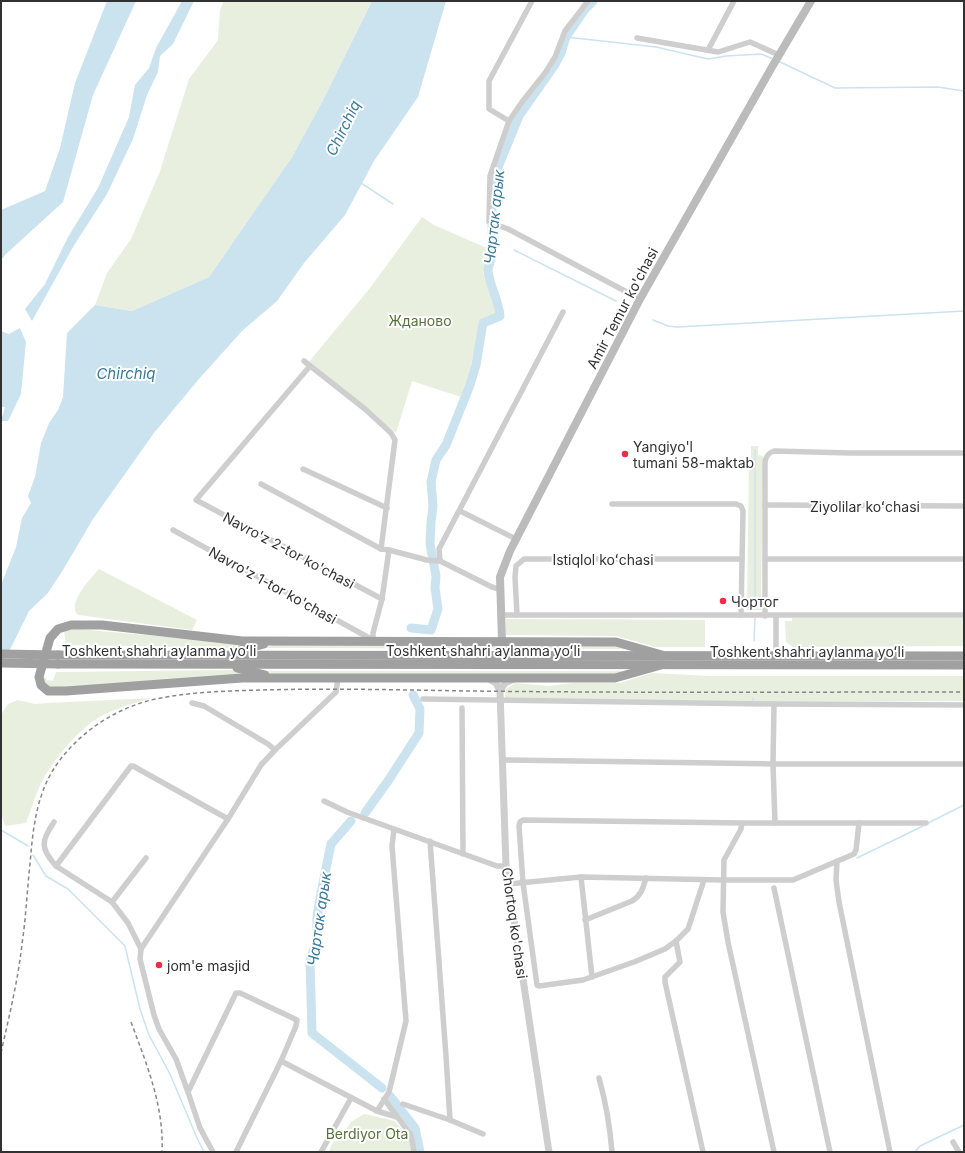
<svg xmlns="http://www.w3.org/2000/svg" width="965" height="1153" viewBox="0 0 965 1153" font-family="Inter,sans-serif">
  <style>
    .green { fill: #e8efdf }
    .water { fill: #cbe3ef }
    .lines { fill: none; stroke-linecap: round; stroke-linejoin: round }
    .stream { stroke: #cbe3ef; stroke-width: 1.5 }
    .river { stroke: #cbe3ef; stroke-width: 9 }
    .minor { stroke: #cecece; stroke-width: 5.5 }
    .tertiary { stroke: #cecece; stroke-width: 7 }
    .secondary { stroke: #bbb; stroke-width: 8 }
    .trunk { stroke: #a0a0a0; stroke-width: 9 }
    .rail { stroke: #868686; stroke-width: 1.5; stroke-dasharray: 4 3; stroke-linecap: butt }
    .trunk-bridge { stroke: #a0a0a0; stroke-width: 9 }
    .poi-dot { fill: #ef2d47; stroke: #fff; stroke-width: 1.5 }
    .labels { text-anchor: middle; dominant-baseline: central; stroke-width: 4; stroke-linejoin: round; paint-order: stroke }
    .street-label { font-size: 14px; fill: #313131; stroke: #fff }
    .park-label { font-size: 14px; fill: #57713b; stroke: #fff }
    .poi-label { font-size: 14px; fill: #313131; stroke: #fff; text-anchor: start }
    .water-label { font-size: 15px; font-style: italic; fill: #397a99; stroke: #fff }
  </style>
  <rect width="100%" height="100%" fill="#fff"/>
  <!-- green -->
  <g class="green">
    <polygon points="224,1 372,1 322,102 292,157 209,277 132,311 95,305 107,273 131,239 160,171 189,79 218,40 220,10"/>
    <polygon points="422,217 434,225 489,249 488,260 483,272 497,311 496,315 481,321 464,398 412,381 396,433 308,363 370,288"/>
    <polygon points="751,446 758,446 758,455 763,456 761,610 747,610 749,462 751,462"/>
    <path d="M 99,569 L 197,620 L 192,630 L 78,615 C 66,604 91,578 99,569 Z"/>
    <polygon points="792,618 964,618 964,646 793,647 786,642 785,621 792,621"/>
    <polygon points="506,619 705,620 705,647 655,647 616,636 506,635"/>
    <polygon points="77,629 249,644 234,648 66,645 64,631 65,630"/>
    <polygon points="278,643 616,645 625,649 265,648"/>
    <polygon points="235,670 249,675 76,688 48,687 44,682 43,675 47,680 53,681 56,672"/>
    <polygon points="264,671 627,671 614,676 273,674"/>
    <polygon points="652,673 710,676 964,676 964,701 774,702 505,698 505,691 507,688 515,683 549,686 573,683 620,683"/>
    <path d="M 152,698 C 135,703 119,707 103,715 C 81,726 52,761 41,783 C 35,796 31,810 26,823 L 5,826 L 1,813 L 1,715 L 8,704 L 18,700 L 35,704 L 48,703 Z"/>
    <polygon points="364,1114 395,1121 409,1138 412,1152 329,1152 332,1144 345,1131 351,1122"/>
  </g>
  <!-- water -->
  <g class="water">
    <polygon points="107,1 136,1 93,95 63,202 6,254 1,260 1,210 45,191 60,148 75,83"/>
    <polygon points="182,1 194,1 173,44 160,56 158,72 147,95 133,139 107,194 73,247 32,321 25,309 45,284 68,237 98,188 129,117 135,85 149,68 156,48"/>
    <polygon points="372,1 446,1 418,97 374,161 345,215 304,263 277,301 242,331 199,379 154,433 93,519 63,570 48,593 29,611 1,668 1,585 16,547 22,518 31,503 28,496 35,477 41,443 49,423 58,410 63,397 67,333 95,305 132,311 209,277 292,157 322,102"/>
    <polygon points="20,328 26,342 21,394 8,421 1,421 5,407 1,407 1,331 9,334"/>
  </g>
  <g class="lines">
    <!-- stream -->
    <g class="stream">
      <polyline points="566,37 656,47 708,59 726,56 761,54 773,59"/>
      <polyline points="778,61 835,88 938,87 964,91"/>
      <polyline points="361,183 393,204"/>
      <polyline points="514,250 616,301"/>
      <polyline points="653,320 668,326 677,327 964,311"/>
      <polyline points="755,607 755,450"/>
      <polyline points="754,641 755,618"/>
      <polyline points="753,701 753,698"/>
      <polyline points="928,823 964,805"/>
      <polyline points="1,830 28,846"/>
      <polyline points="33,855 46,876 68,889 125,946 140,1009 149,1035 170,1074 197,1138 204,1152"/>
      <polyline points="857,858 923,826"/>
      <polyline points="915,1152 920,1146 964,1125"/>
    </g>
    <!-- river -->
    <g class="river">
      <path d="M 411,628 L 431,630 L 438,609 L 435,588 L 436,576 L 430,544 L 431,522 L 433,506 L 431,482 L 436,460 L 446,445 L 470,385 L 476,365 L 483,323 L 500,316 C 499,301 490,287 488,271 C 488,265 492,259 492,253 C 493,227 490,198 496,172 L 519,116 L 554,66 L 561,53 L 566,37 L 585,9 L 593,1"/>
      <polyline points="365,813 388,781 419,733 420,709 413,695"/>
      <polyline points="351,821 331,844 320,898 317,917 317,939 310,961 312,1033 382,1088"/>
      <polyline points="390,1096 415,1128 420,1152"/>
    </g>
    <!-- minor -->
    <g class="minor">
      <polyline points="588,1 565,31 555,57 545,73 522,102 509,121 490,176 489,222 508,229 640,299"/>
      <polyline points="637,38 718,52 750,42 779,55"/>
      <polyline points="708,50 734,1"/>
      <polyline points="509,121 489,109 489,81 532,1"/>
      <polyline points="310,366 196,500 382,599"/>
      <polyline points="303,469 387,508"/>
      <polyline points="261,484 381,549"/>
      <polyline points="612,504 736,504 741,506 743,511 741,615"/>
      <polyline points="765,505 964,506"/>
      <polyline points="460,511 516,539"/>
      <polyline points="173,530 373,640 373,633 382,599 389,550 381,549 395,440 391,433 365,409 304,361"/>
      <polyline points="389,550 427,560 440,561 492,587 499,589"/>
      <polyline points="765,559 964,559"/>
      <polyline points="440,561 439,549 563,312"/>
      <polyline points="500,615 964,615"/>
      <polyline points="517,615 515,577 516,566 524,559 742,559"/>
      <path d="M 765,616 L 765,462 C 766,456 768,453 774,451 L 850,453 L 964,453"/>
      <polyline points="776,616 776,656"/>
      <polyline points="423,699 772,704 964,705"/>
      <polyline points="192,703 204,706 268,744 275,750"/>
      <polyline points="774,704 773,764 775,823"/>
      <polyline points="462,708 463,854"/>
      <polyline points="502,760 773,764 964,764"/>
      <polyline points="324,801 347,812 497,866 506,866"/>
      <path d="M 54,822 C 41,841 40,848 56,866 L 112,902 L 128,923 L 141,949"/>
      <polyline points="742,823 741,829 724,860 723,912 728,942 774,1152"/>
      <polyline points="430,841 446,1056 450,1120"/>
      <polyline points="837,861 836,880 839,902 890,1152"/>
      <polyline points="56,866 131,766 133,766 228,819"/>
      <polyline points="581,877 592,977"/>
      <polyline points="704,880 688,929 676,941 665,949 634,962 583,980 539,986 537,985 523,883 519,826 520,822 523,820 742,823 926,823"/>
      <polyline points="509,884 581,877 723,880 793,880 854,854 856,850 859,823"/>
      <polyline points="774,888 830,1152"/>
      <polyline points="112,902 146,858"/>
      <path d="M 585,920 L 632,901 C 641,896 643,888 646,878"/>
      <polyline points="676,941 680,962 665,977 665,982 703,1152"/>
      <polyline points="281,1061 377,1111 389,1092 406,1021 392,846 394,829"/>
      <path d="M 599,1078 C 606,1103 610,1127 612,1152"/>
      <polyline points="188,1092 236,993 240,993 297,1020 296,1026 281,1061 236,1152"/>
      <polyline points="384,1099 411,1135 414,1152"/>
      <polyline points="403,1104 450,1120 483,1134"/>
      <polyline points="377,1111 397,1117"/>
      <polyline points="953,1142 959,1152"/>
      <polyline points="213,1152 200,1128 188,1092 176,1059 159,1029 154,1015 140,959 141,949 228,819 261,765 275,750 336,692 338,678"/>
      <polyline points="321,1152 351,1098"/>
    </g>
    <!-- tertiary -->
    <g class="tertiary">
      <polyline points="487,678 496,683 500,691 505,683 514,679"/>
      <polyline points="500,691 506,866 549,1152"/>
    </g>
    <!-- secondary -->
    <polyline class="secondary" points="502,641 500,577 510,551 640,299 772,67 811,1"/>
    <!-- trunk -->
    <g class="trunk">
      <polyline points="236,651 264,644"/>
      <polyline points="58,655 964,656"/>
      <polyline points="58,664 964,665"/>
      <polyline points="661,665 615,678 242,678 66,691 48,691 41,685 39,677 50,638 58,629 71,625 102,625 242,641 616,642 662,655"/>
      <polyline points="237,668 265,675"/>
    </g>
    <!-- rail -->
    <g class="rail">
      <path d="M 131,1022 C 147,1065 164,1106 162,1152"/>
      <path d="M 1,1053 C 9,1016 18,981 22,944 C 26,917 27,891 30,864 C 33,829 36,794 57,764 C 80,732 113,710 151,700 C 187,692 225,691 262,690 C 331,688 401,690 471,691 C 635,693 800,692 964,692"/>
    </g>
    <!-- trunk-bridge -->
    <g class="trunk-bridge">
      <polyline points="1,654 58,655"/>
      <polyline points="1,663 58,664"/>
    </g>
  </g>
  <!-- markers -->
  <g class="poi-dot">
    <circle cx="625" cy="454" r="4"/>
    <circle cx="723" cy="601" r="4"/>
    <circle cx="159" cy="965" r="4"/>
  </g>
  <g class="labels">
    <!-- street labels -->
    <g class="street-label">
      <text transform="translate(622 308) rotate(-62)">Amir Temur ko'chasi</text>
      <text x="865" y="506">Ziyolilar koʻchasi</text>
      <text transform="translate(289 550) rotate(28)">Navro'z 2-tor ko'chasi</text>
      <text x="603" y="559">Istiqlol koʻchasi</text>
      <text transform="translate(273 585) rotate(29)">Navro'z 1-tor ko'chasi</text>
      <text x="159" y="650">Toshkent shahri aylanma yoʻli</text>
      <text x="483" y="650">Toshkent shahri aylanma yoʻli</text>
      <text x="807" y="651">Toshkent shahri aylanma yoʻli</text>
      <text transform="translate(515 923) rotate(82)">Chortoq ko'chasi</text>
    </g>
    <!-- park labels -->
    <g class="park-label">
      <text x="420" y="320">Жданово</text>
      <text x="367" y="1133">Berdiyor Ota</text>
    </g>
    <!-- poi labels -->
    <g class="poi-label">
      <text x="633" y="446">Yangiyo'l<tspan x="633" dy="16">tumani 58-maktab</tspan></text>
      <text x="731" y="601">Чортог</text>
      <text x="167" y="965">jom'e masjid</text>
    </g>
    <!-- water labels -->
    <g class="water-label">
      <text transform="translate(343 128) rotate(-64)">Chirchiq</text>
      <text transform="translate(494 217) rotate(-84)">Чартак арык</text>
      <text x="126" y="373">Chirchiq</text>
      <text transform="translate(319 919) rotate(-82)">Чартак арык</text>
    </g>
  </g>
  <!-- border -->
  <rect width="965" height="1153" fill="none" stroke="#313131" stroke-width="4"/>
</svg>
